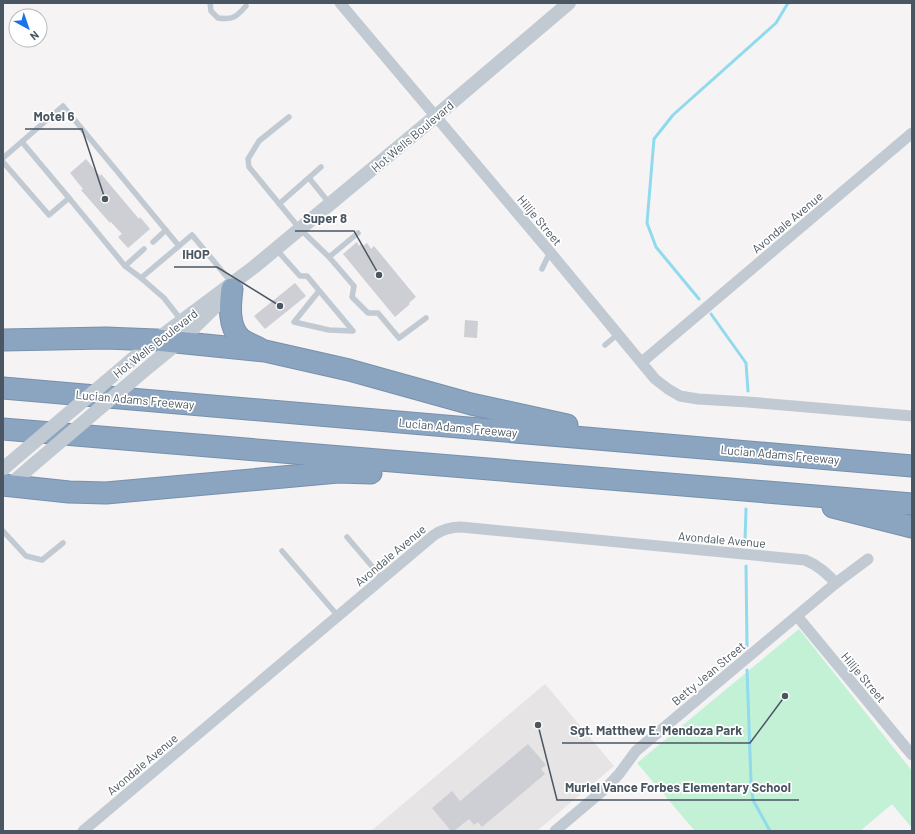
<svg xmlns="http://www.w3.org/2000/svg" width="915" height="834" viewBox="0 0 915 834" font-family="Barlow,sans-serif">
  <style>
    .education { fill: #e6e4e5 }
    .green { fill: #c3f1d5 }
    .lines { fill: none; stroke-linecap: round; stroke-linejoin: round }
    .stream { stroke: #90daee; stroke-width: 3 }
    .building { fill: #cdcfd5 }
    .motorway-casing { stroke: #7690ad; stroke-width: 23 }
    .service { stroke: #c1cad2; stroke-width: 5.5 }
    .minor { stroke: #c1cad2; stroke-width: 11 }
    .tertiary { stroke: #c1cad2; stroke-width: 14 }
    .motorway { stroke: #8ba5c1; stroke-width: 21 }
    .tertiary-bridge { stroke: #c1cad2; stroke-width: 14 }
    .labels { text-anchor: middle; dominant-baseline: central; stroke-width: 3.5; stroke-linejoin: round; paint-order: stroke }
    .street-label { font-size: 12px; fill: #4a5661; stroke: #fff }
    .leader { fill: none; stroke: #4a5661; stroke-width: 1.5 }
    .callout-dot { fill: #4a5661; stroke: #fff; stroke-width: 1.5 }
    .callout-label { font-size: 13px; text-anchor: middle; font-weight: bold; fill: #4a5661; stroke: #fff; stroke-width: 3.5; stroke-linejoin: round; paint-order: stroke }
  </style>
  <rect width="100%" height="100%" fill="#f5f3f3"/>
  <!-- education -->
  <polygon class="education" points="545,684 614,766 537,831 371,831"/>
  <!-- green -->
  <polygon class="green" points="799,629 912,771 912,828 892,804 860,831 695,831 637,763"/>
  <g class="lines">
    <!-- stream -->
    <g class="stream">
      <polyline points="699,299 656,247 647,223 654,139 673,115 776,23 788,3"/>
      <polyline points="711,314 746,363 748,391"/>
      <polyline points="745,540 746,509"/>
      <polyline points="746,566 747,646"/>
      <polyline points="747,670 751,782 753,800 770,831"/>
    </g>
  </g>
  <!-- building -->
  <g class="building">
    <polygon points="86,159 100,176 101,174 139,219 140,217 150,229 128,248 118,237 122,234 111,222 110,223 81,190 83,189 70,173"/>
    <polygon points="357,242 359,246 361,244 363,246 367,243 371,249 374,246 416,297 409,303 410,304 395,317 343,254"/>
    <polygon points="295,283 306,296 265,329 254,316"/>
    <polygon points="465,320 478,321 477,338 464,337"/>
    <polygon points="528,744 546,765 541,769 545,774 482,827 478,822 474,825 469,819 454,831 451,831 432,808 452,791 460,801"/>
  </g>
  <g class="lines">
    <!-- motorway casing -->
    <g class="motorway-casing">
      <g id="motorway">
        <path d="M 232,289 C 230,305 228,326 240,338 C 245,343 254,345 260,349"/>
        <polyline points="3,340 106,338 156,340 265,351 349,370 471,404 567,425"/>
        <polyline points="3,388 912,466"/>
        <polyline points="3,429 912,504"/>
        <polyline points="3,485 69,492 106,493 338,472 371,473"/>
        <polyline points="833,507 912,527"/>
      </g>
    </g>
    <!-- service -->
    <g class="service">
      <path d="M 210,3 L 211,11 L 218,18 C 234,20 236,17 246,6"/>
      <polyline points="289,117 259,141 248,159 249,167 300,229 329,257 354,286 352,297 368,313 378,313 399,338 426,318"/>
      <polyline points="22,142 69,198"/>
      <polyline points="3,158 63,106 179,246"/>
      <polyline points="3,162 49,215 69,198 125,266 141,278"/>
      <polyline points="309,178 330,204"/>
      <polyline points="279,204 321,167"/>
      <polyline points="153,242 166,230"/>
      <polyline points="276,249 300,276 307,276 353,331 329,330 294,322 319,291"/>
      <polyline points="329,257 358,233"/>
      <polyline points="125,266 144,249"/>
      <polyline points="542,269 550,252"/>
      <polyline points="182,321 164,298 141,278 192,235 232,283"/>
      <polyline points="605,345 618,334"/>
      <polyline points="3,531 26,556 42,560 63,543"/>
      <polyline points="347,537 382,578"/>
      <polyline points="282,551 338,616"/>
    </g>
    <!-- minor -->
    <g class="minor">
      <polyline points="340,3 550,252 655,379 668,389 680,396 698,399 748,402 912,416"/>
      <polyline points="642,362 912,133"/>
      <polyline points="797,616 912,755"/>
      <path d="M 83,831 L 434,535 C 443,529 450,527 461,527 L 805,560 C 818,565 826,573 836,583"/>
      <polyline points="555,831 606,788 619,774 636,751 836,583 868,559"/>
    </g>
    <!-- tertiary -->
    <g class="tertiary">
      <polyline points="129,362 156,340 254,267 436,116 569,3"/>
      <polyline points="152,364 179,342 220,302"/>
      <polyline points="3,469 11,462"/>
      <polyline points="5,489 34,464"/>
    </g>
    <!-- motorway -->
    <use href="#motorway" class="motorway"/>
    <!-- tertiary-bridge -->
    <g class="tertiary-bridge">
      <polyline points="11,462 129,362"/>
      <polyline points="34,464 152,364"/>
    </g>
  </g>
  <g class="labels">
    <!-- street labels -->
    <g class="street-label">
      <text transform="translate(412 136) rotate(-40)">Hot Wells Boulevard</text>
      <text transform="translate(540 220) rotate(50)">Hillje Street</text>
      <text transform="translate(787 222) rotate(-40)">Avondale Avenue</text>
      <text transform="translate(155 343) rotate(-38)">Hot Wells Boulevard</text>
      <text transform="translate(135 399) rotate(5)">Lucian Adams Freeway</text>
      <text transform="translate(458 427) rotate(5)">Lucian Adams Freeway</text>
      <text transform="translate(780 454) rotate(5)">Lucian Adams Freeway</text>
      <text transform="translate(722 539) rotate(5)">Avondale Avenue</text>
      <text transform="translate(390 555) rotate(-40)">Avondale Avenue</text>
      <text transform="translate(708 673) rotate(-40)">Betty Jean Street</text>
      <text transform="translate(864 677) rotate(50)">Hillje Street</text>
      <text transform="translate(142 764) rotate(-40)">Avondale Avenue</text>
    </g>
  </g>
  <!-- callouts -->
  <path class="leader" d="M105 199L82 129H25M379 275L354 231H295M280 306L217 267H174M785 696L750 743H562M538 725L557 800H799"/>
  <g class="callout-dot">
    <circle cx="105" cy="199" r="4"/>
    <circle cx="379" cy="275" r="4"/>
    <circle cx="280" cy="306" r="4"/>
    <circle cx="785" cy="696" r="4"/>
    <circle cx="538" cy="725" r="4"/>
  </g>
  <g class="callout-label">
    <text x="54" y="121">Motel 6</text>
    <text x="325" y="223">Super 8</text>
    <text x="196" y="259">IHOP</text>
    <text x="656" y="735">Sgt. Matthew E. Mendoza Park</text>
    <text x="678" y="792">Muriel Vance Forbes Elementary School</text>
  </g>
  <!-- border -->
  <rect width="915" height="834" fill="none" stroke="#4a5661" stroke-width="8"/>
  <!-- north arrow -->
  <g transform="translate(28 28) rotate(140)"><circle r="19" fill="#ffffff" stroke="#b7bbc0"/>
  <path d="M0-3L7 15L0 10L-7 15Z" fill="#1a73e8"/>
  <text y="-6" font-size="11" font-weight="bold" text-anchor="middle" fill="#4a5661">N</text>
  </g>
</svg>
